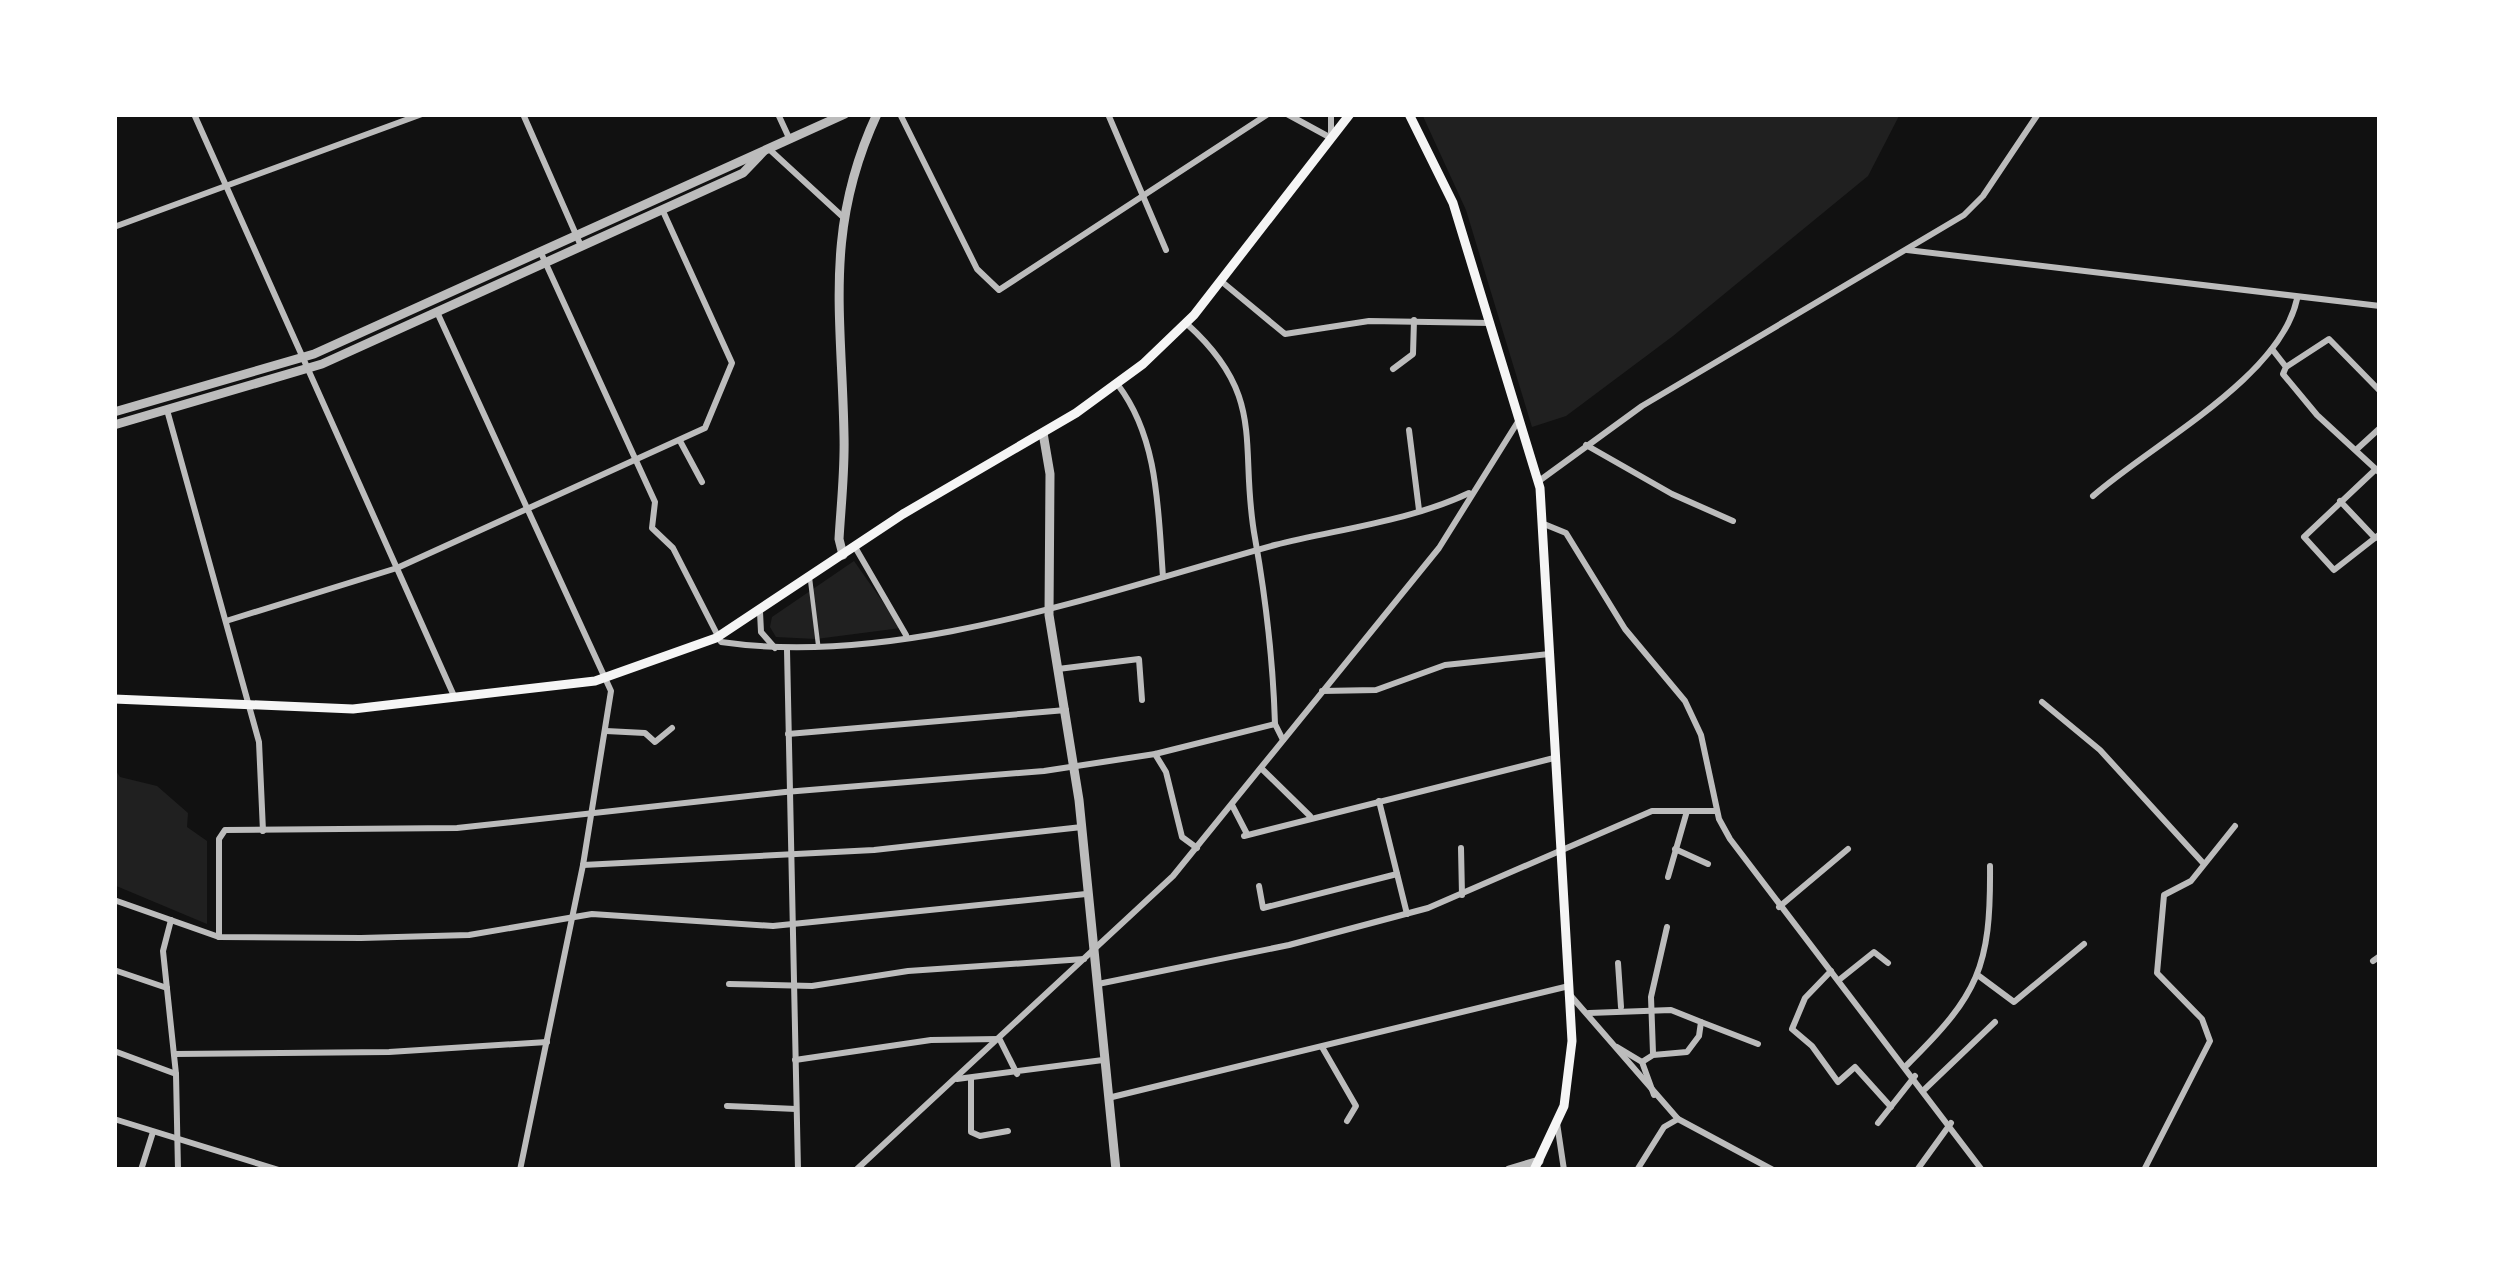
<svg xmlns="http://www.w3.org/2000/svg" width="2494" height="1284" viewBox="0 0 2494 1284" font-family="Arial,sans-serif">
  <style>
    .green { fill: #202020 }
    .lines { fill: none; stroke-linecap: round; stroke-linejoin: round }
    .pedestrian { stroke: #bcbcbc; stroke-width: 4.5 }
    .minor { stroke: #bcbcbc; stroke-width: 6 }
    .tertiary { stroke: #bcbcbc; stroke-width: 9 }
    .secondary { stroke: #f5f5f5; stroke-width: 9 }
  </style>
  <rect width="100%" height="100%" fill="#111"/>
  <!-- green -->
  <g class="green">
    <polygon points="1422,114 1900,114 1868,176 1673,336 1566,416 1532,427 1466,210"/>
    <polygon points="854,561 901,628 816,639 776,637 770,627 772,617"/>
    <polygon points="114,768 120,777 157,786 188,813 187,827 207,841 207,924 114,885"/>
  </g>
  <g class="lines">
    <!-- pedestrian -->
    <polyline class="pedestrian" points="810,579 818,644"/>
    <!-- minor -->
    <g class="minor">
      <polyline points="194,114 454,696"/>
      <polyline points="523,114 581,246"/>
      <polyline points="778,114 790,140"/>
      <polyline points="900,114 977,269 999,290 1268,114"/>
      <polyline points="1108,114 1166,250"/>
      <polyline points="1287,114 1331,138 1331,114"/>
      <polyline points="769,149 843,217"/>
      <polyline points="114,227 422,114"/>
      <polyline points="1907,250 2380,306"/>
      <path d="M 541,253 L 655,502 L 652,528 L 673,548 L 721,642 C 900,668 1103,592 1275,545 C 1339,529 1410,521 1469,493"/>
      <polyline points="1221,281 1285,334 1369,321 1490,323"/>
      <polyline points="437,312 611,691 583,865 520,1170"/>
      <path d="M 1187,324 C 1269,398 1238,446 1255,538 C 1266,600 1273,660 1275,724 L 1283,740"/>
      <polyline points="2272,349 2286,367 2283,374 2317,415 2380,473"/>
      <polyline points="2286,367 2329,339 2380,391"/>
      <polyline points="1393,369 1413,354 1414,320"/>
      <path d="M 1118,385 C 1159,439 1158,511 1163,577"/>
      <polyline points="167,410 259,742 263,831"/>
      <polyline points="1409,430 1419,510"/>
      <polyline points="680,441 702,482"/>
      <polyline points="1586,445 1672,494 1733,521"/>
      <polyline points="2356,450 2380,428"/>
      <polyline points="2376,469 2304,537 2334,570 2380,534"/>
      <polyline points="1539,481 1642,406 1964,215 1983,196 2038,114"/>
      <path d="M 2093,496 C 2152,444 2280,378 2297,299"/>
      <polyline points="2340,501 2375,538"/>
      <polyline points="1544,524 1566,533 1625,629 1685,701 1701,735 1719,819 1730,839 1982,1170"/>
      <polyline points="855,547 906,635"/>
      <polyline points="760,612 761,632 775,648"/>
      <polyline points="226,621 397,568 705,428 732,363 662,209"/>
      <polyline points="787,650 798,1170"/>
      <polyline points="1058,669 1139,659 1142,700"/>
      <polyline points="1322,691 1376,690 1445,665 1549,654"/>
      <polyline points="2042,702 2100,750 2204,864"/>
      <polyline points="606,731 645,733 655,742 672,728"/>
      <polyline points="788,734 1066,710"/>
      <polyline points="1155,754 1166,772 1182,837 1197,848"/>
      <polyline points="1261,768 1310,816"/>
      <polyline points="1379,801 1407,914"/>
      <polyline points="1232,805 1247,834"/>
      <polyline points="1244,836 1554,758"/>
      <polyline points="1461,848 1462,895"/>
      <polyline points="1675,849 1708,864"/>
      <polyline points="583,865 874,850 1082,827"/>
      <polyline points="1668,877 1687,811"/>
      <polyline points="1259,886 1263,908 1397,874"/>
      <polyline points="114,900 219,937 361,938 469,935 592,914 773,926 1086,894"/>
      <polyline points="1779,907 1848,849"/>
      <polyline points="171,920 163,951 176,1074 178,1170"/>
      <polyline points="219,937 219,839 225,830 457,828 785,792 1044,771 1155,754 1275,724"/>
      <polyline points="2373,961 2380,956"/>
      <polyline points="1618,963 1621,1007"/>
      <polyline points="114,970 167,988"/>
      <polyline points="1831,971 1805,998 1792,1029 1812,1046 1838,1082 1855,1067 1891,1107"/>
      <polyline points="1979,976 2014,1002 2084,944"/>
      <polyline points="1839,980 1874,952 1888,963"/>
      <polyline points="729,984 812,986 908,971 1084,959"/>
      <polyline points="1098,984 1289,945 1428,908 1652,811 1717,811"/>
      <polyline points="1571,996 1678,1119 1773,1170"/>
      <polyline points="1589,1013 1671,1010 1701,1022 1699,1036 1687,1052 1653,1055 1642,1062"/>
      <polyline points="1701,1022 1758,1044"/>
      <polyline points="1000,1040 1017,1074"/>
      <polyline points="1322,1047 1356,1106 1347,1121"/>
      <polyline points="1617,1047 1642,1062 1654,1095"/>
      <polyline points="114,1051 176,1074"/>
      <polyline points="1653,1053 1651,997 1667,927"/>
      <polyline points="174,1054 389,1052 547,1042"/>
      <polyline points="795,1060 931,1040 999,1039"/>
      <path d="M 1907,1065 C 1978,995 1991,968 1990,866"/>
      <polyline points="957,1079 1103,1060"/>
      <polyline points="971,1080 971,1132 980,1136 1008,1131"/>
      <polyline points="1925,1089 1995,1022"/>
      <polyline points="1108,1098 1569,986"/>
      <polyline points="727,1106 796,1109"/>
      <polyline points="114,1119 279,1170"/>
      <polyline points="1557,1123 1564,1170"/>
      <polyline points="1878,1123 1915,1076"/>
      <polyline points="141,1170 153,1132"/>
      <polyline points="856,1170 1173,876 1439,548 1519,420"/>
      <polyline points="1637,1170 1664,1127 1678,1119"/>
      <polyline points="1917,1170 1951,1123"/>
      <polyline points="2144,1170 2210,1041 2202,1019 2157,973 2164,895 2191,881 2235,826"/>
    </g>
    <!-- tertiary -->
    <g class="tertiary">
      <polyline points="114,412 314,354 845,114"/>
      <polyline points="114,425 322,364 743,173 763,152"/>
      <polyline points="1043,433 1050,474 1049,615 1079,800 1116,1170"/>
      <path d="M 843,555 L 839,539 C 841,505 845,470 844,436 C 842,316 823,230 877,114"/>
      <polyline points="1509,1170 1539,1161"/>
    </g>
    <!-- secondary -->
    <g class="secondary">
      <polyline points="1409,114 1453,203 1540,488 1572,1041 1564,1106 1534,1170"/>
      <polyline points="114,699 353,709 595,681 716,638 903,514 1076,413 1143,364 1194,315 1350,114"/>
    </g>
  </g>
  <!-- border -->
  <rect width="2494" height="1284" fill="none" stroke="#ffffff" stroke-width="234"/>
</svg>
